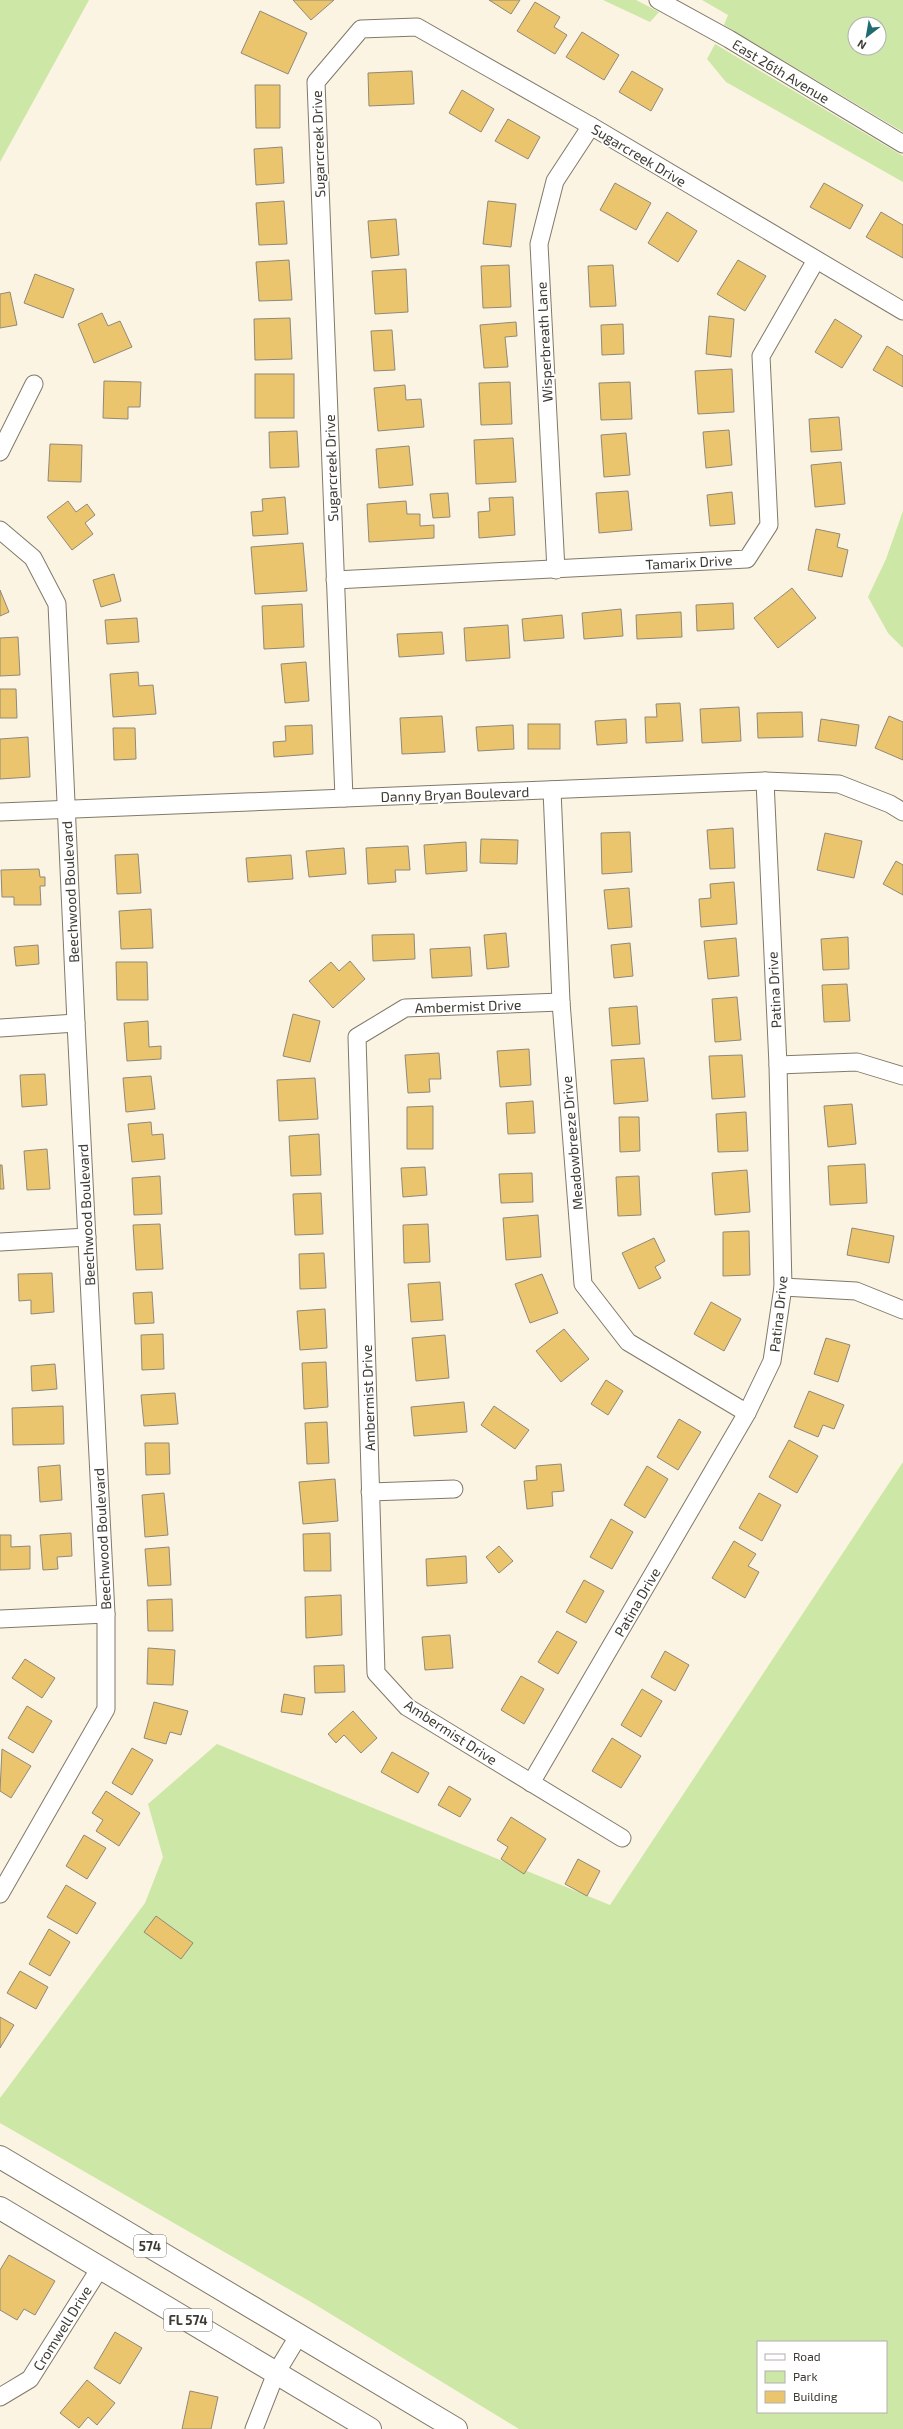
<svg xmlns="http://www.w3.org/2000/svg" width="903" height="2429" viewBox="0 0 903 2429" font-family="'Exo 2',sans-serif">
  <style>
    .green { fill: #cce7a6; fill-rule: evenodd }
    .building { fill: #ebc56d; stroke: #908979 }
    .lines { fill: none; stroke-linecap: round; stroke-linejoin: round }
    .minor-casing { stroke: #817969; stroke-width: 19 }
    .primary-casing { stroke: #817969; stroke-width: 24 }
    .minor { stroke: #fff; stroke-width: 17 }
    .primary { stroke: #fff; stroke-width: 22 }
    .labels { text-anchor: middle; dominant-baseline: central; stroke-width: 4; stroke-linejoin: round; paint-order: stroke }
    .shield { fill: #fff; stroke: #787570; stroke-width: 1 }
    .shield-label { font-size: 13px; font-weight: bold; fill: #3e3a33 }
    .street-label { font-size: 14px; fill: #3e3a33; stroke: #fff }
  </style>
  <rect width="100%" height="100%" fill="#fcf4e2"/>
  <!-- green -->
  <g class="green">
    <polygon points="0,0 89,0 0,162"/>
    <polygon points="603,0 636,0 659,12 650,22"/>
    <path d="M 702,0 L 903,0 L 903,132 L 724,25 L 728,15 ZM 855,24 L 879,24 L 879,48 L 855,48 Z"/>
    <polygon points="715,44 903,156 903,182 726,82 707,59"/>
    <polygon points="903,511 903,648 888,633 868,597 886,559"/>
    <path d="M 903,1462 L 903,2429 L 519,2429 L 311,2302 L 0,2123 L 0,2098 L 145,1903 L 163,1857 L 148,1804 L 217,1744 L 610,1905 ZM 758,2342 L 886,2342 L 886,2412 L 758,2412 Z"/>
  </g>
  <!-- building -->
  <g class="building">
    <polygon points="293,0 334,0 311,20"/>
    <polygon points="489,0 520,0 511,14"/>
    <polygon points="535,2 560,17 554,27 567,35 555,54 517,31"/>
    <polygon points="260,11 307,33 288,74 241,53"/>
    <polygon points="582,32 619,55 604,80 566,57"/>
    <polygon points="412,71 414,104 369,106 368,73"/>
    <polygon points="632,71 663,89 651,111 619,92"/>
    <polygon points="255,85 280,85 280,128 256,128"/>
    <polygon points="462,90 494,109 481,132 449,113"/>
    <polygon points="508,119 540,137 528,159 495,141"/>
    <polygon points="282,147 284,183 256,185 254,149"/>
    <polygon points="615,183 651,203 636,230 600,210"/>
    <polygon points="824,183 863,205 850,229 810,207"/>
    <polygon points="284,201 287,244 259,245 256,203"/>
    <polygon points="488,201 516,204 511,247 483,244"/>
    <polygon points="667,212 697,231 678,262 648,243"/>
    <polygon points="881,212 903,225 903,258 866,237"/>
    <polygon points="396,219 399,255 371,258 368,221"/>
    <polygon points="289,260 292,300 259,301 256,262"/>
    <polygon points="738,260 766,276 745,311 717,294"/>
    <polygon points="509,265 511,307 483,308 481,266"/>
    <polygon points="613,265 616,306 590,307 588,266"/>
    <polygon points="406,269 408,312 375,314 372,271"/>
    <polygon points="35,274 74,289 63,318 24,303"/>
    <polygon points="10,292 17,325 0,328 0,294"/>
    <polygon points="102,313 108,326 120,321 132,347 94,363 78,324"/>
    <polygon points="709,316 734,319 731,357 706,354"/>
    <polygon points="290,318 292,359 255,360 254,319"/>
    <polygon points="835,319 862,336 842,368 815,352"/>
    <polygon points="516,322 517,336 505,337 508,367 484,368 480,325"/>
    <polygon points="623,324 624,354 602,355 601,325"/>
    <polygon points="392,330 395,370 374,371 371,331"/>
    <polygon points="887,346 903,356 903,387 873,370"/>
    <polygon points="732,369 734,412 698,414 695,371"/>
    <rect x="255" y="374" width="39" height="44"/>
    <polygon points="104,381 141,382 140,407 128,407 128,419 103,418"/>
    <polygon points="510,382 512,424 481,425 479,383"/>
    <polygon points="630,382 632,419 601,420 599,383"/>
    <polygon points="405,385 406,400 421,399 424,427 378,431 374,388"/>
    <polygon points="839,417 842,450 811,452 809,419"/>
    <polygon points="729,430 732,465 706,468 703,432"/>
    <polygon points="297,431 299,467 270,468 269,432"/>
    <polygon points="626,433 630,475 604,477 601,435"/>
    <polygon points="513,438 516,482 476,484 474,440"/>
    <polygon points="50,444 82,445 81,482 48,481"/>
    <polygon points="409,446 413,485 379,488 376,449"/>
    <polygon points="841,462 845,504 815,507 811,465"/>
    <polygon points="628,491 632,530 599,533 596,493"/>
    <polygon points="732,492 735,524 710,526 707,495"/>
    <polygon points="448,493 450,517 433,518 430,494"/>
    <polygon points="285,497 288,534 253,536 251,512 263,511 262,499"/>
    <polygon points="513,497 515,535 479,538 478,512 490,511 489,498"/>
    <polygon points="68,501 76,512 87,504 95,515 85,523 93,534 72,550 47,517"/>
    <polygon points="406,501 407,514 420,514 420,526 434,525 434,538 369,542 367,504"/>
    <polygon points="816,529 840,534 837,547 848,550 842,577 808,570"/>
    <polygon points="303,543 307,591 255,594 251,547"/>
    <polygon points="114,574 121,601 101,607 93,580"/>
    <polygon points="792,588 816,618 778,648 754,618"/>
    <polygon points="0,590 9,612 0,616"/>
    <polygon points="733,603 734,629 697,631 696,605"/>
    <polygon points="302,604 304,647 264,649 262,606"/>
    <polygon points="621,609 623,636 584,639 582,613"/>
    <polygon points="681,612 682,637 637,639 636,615"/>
    <polygon points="562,615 564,638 524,641 522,619"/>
    <polygon points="137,618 139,642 107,644 105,620"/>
    <polygon points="508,625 510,658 466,661 464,628"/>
    <polygon points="442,632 444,654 399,657 397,634"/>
    <polygon points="18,637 20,675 0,676 0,638"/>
    <polygon points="306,662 309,701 285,703 281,664"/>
    <polygon points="138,672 139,686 153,685 156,714 113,717 110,674"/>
    <polygon points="0,689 16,689 17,718 0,718"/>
    <polygon points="680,703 683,741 646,743 645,717 657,717 656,704"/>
    <polygon points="739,707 741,741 702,743 700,709"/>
    <polygon points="802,712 803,737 758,738 757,713"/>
    <polygon points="442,716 445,752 402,754 400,718"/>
    <polygon points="889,716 903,722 903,760 875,748"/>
    <polygon points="626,719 627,743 597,745 595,721"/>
    <polygon points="821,719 859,725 856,746 818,741"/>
    <rect x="528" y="724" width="32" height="25"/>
    <polygon points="312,725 313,754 274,757 273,742 286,741 285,726"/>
    <polygon points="513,725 514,749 478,751 476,727"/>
    <polygon points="113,728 135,728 136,759 114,760"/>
    <polygon points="28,737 30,777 0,779 0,739"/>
    <polygon points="733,828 735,868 710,869 707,830"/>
    <polygon points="630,832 632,872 602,874 601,833"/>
    <polygon points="825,833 862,841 854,878 817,870"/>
    <polygon points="481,839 518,840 517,864 480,863"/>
    <polygon points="466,842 467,871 426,874 424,845"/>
    <polygon points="408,846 410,870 395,870 396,882 368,884 366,848"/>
    <polygon points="344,848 346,874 309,877 306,851"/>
    <polygon points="138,854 141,893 117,894 115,855"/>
    <polygon points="291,855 293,879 248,882 246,858"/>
    <polygon points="896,861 903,865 903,895 883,884"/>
    <polygon points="39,869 40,877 45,877 45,886 40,886 41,905 14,905 14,897 2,897 1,870"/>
    <polygon points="734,882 737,924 701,927 699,899 711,898 710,884"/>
    <polygon points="629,888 632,927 608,929 604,890"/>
    <polygon points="151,909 153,948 121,949 119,911"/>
    <polygon points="506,933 509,967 487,969 484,935"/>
    <polygon points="414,934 415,959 373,961 372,935"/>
    <polygon points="848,937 849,969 823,970 821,939"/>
    <polygon points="736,938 739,976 708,979 704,941"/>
    <polygon points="630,943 633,976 614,978 611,945"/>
    <polygon points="38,945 39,964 16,966 14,947"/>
    <polygon points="470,947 472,976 432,978 430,949"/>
    <polygon points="350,961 365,979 333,1008 309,981 331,962 339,971"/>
    <polygon points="116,962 147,962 148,1000 117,1000"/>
    <polygon points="847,984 850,1021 824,1022 822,985"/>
    <polygon points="737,997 741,1040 715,1042 712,999"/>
    <polygon points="637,1006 640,1044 612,1046 609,1008"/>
    <polygon points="293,1014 320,1021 310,1062 283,1056"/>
    <polygon points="148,1021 149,1047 161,1046 161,1059 127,1061 124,1023"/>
    <polygon points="529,1049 531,1085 500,1087 497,1051"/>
    <polygon points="439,1053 441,1079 429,1079 430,1092 408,1093 405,1055"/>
    <polygon points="742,1055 745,1097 712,1099 709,1056"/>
    <polygon points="644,1058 648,1101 614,1104 611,1060"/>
    <polygon points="45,1074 47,1105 22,1107 20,1075"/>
    <polygon points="151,1076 155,1109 126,1112 123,1078"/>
    <polygon points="315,1078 318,1119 279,1121 277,1080"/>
    <polygon points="533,1101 535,1133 508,1134 506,1103"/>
    <polygon points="852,1104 856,1144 828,1147 824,1106"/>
    <polygon points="433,1106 433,1149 407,1149 407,1107"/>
    <polygon points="746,1112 748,1151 718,1152 716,1114"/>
    <polygon points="619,1117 639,1117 640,1151 620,1152"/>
    <polygon points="151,1122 152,1135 163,1134 165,1159 132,1162 128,1124"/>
    <polygon points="319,1134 321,1175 291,1176 289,1136"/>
    <polygon points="47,1149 50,1189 27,1190 24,1151"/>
    <polygon points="865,1164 867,1203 830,1205 828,1166"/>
    <polygon points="0,1165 2,1165 4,1189 0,1189"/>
    <polygon points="425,1167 427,1195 403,1197 401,1168"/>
    <polygon points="747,1170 750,1212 715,1215 712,1173"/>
    <polygon points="532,1173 533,1202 501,1203 499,1174"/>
    <polygon points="160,1176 162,1214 134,1215 132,1178"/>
    <polygon points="639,1176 641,1215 618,1216 616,1177"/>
    <polygon points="321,1193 323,1234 295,1235 293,1194"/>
    <polygon points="538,1215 541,1257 506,1260 503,1218"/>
    <polygon points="160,1224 163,1269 136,1270 133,1225"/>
    <polygon points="428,1224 430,1262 404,1263 403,1225"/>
    <polygon points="852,1228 894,1236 889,1263 847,1255"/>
    <polygon points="749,1231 750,1275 723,1276 723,1232"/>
    <polygon points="654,1238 665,1261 655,1267 661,1278 639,1289 622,1253"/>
    <polygon points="324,1253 326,1288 300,1289 299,1254"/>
    <polygon points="52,1273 54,1312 31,1314 31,1300 19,1301 18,1274"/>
    <polygon points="542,1274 558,1313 530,1323 515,1284"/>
    <polygon points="440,1282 443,1320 411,1322 408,1284"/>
    <polygon points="152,1292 154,1323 135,1324 133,1293"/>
    <polygon points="711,1302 741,1319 724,1351 694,1334"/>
    <polygon points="325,1309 327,1348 300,1350 297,1311"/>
    <polygon points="564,1329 589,1359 561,1382 536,1351"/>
    <polygon points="163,1334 164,1369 142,1370 141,1335"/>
    <polygon points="445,1335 449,1378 416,1381 412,1338"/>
    <polygon points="826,1338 850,1345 838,1382 814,1374"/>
    <polygon points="326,1362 328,1407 304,1409 302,1363"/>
    <polygon points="55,1364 57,1389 32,1391 31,1366"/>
    <polygon points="606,1380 623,1391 608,1415 591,1404"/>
    <polygon points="809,1391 844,1405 834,1429 823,1425 818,1437 794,1427"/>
    <polygon points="175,1393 178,1424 144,1426 141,1395"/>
    <polygon points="464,1402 467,1432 414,1436 411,1407"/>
    <polygon points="63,1406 64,1444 13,1445 12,1408"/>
    <polygon points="494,1406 529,1430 515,1449 481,1425"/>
    <polygon points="679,1419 701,1432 678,1470 657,1457"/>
    <polygon points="327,1422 329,1463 307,1464 305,1423"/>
    <polygon points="789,1440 818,1456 797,1493 769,1477"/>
    <polygon points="145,1443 169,1443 170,1474 146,1475"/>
    <polygon points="561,1464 564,1491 552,1492 553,1506 527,1509 524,1481 537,1480 536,1466"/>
    <polygon points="60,1465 62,1500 40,1502 38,1467"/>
    <polygon points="647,1466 668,1479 645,1518 624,1505"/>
    <polygon points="335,1479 338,1521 303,1524 299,1482"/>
    <polygon points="164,1493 168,1535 145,1537 142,1495"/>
    <polygon points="759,1493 781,1505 762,1541 739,1528"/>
    <polygon points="611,1519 633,1532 612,1569 590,1557"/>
    <polygon points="71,1533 72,1556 57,1557 58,1569 43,1570 40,1535"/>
    <polygon points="330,1533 331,1571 304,1571 303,1534"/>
    <polygon points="0,1535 11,1535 11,1547 30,1546 30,1569 0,1570"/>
    <polygon points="734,1541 756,1554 748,1566 759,1572 745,1598 712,1578"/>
    <polygon points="499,1546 513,1561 499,1573 486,1557"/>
    <polygon points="169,1547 171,1585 148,1586 145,1549"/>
    <polygon points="466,1556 467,1583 427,1586 426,1559"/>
    <polygon points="584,1580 604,1591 586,1623 566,1612"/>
    <polygon points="341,1595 342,1635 306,1638 305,1597"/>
    <polygon points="172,1599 173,1631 148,1631 147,1600"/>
    <polygon points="557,1631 577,1642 558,1674 538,1662"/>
    <polygon points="450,1635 453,1668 425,1670 422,1637"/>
    <polygon points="148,1648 175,1650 173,1685 147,1684"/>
    <polygon points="665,1651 689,1665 675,1691 651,1677"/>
    <polygon points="25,1659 55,1678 42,1698 12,1678"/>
    <polygon points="344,1665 345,1692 315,1693 314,1666"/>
    <polygon points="521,1676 544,1689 524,1724 501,1710"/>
    <polygon points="642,1689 662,1701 641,1737 621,1725"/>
    <polygon points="284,1694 305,1698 302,1715 281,1712"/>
    <polygon points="154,1702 188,1711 181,1735 170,1732 166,1744 144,1738"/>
    <polygon points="27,1706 52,1721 33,1753 8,1738"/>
    <polygon points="353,1711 377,1738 361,1753 344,1735 336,1743 328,1734"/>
    <polygon points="612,1738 641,1756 621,1788 592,1771"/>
    <polygon points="132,1748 153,1760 132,1795 112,1783"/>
    <polygon points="2,1749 31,1766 11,1798 0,1791"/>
    <polygon points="392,1752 429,1773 418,1793 381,1772"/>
    <polygon points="449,1786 471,1799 460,1817 438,1805"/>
    <polygon points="106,1791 140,1813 119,1846 96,1831 103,1820 92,1813"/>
    <polygon points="511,1817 546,1839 524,1874 501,1859 508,1847 497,1840"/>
    <polygon points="84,1835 106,1848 87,1879 66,1866"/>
    <polygon points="578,1859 600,1871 587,1896 565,1884"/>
    <polygon points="66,1885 96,1903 77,1934 47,1917"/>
    <polygon points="156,1916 193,1943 181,1959 144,1932"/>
    <polygon points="49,1929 70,1942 50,1976 29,1964"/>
    <polygon points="20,1971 48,1987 36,2009 7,1993"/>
    <polygon points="0,2017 14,2025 0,2048"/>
    <polygon points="9,2255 55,2281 35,2315 24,2309 17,2320 0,2310 0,2270"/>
    <polygon points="115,2332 142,2348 120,2384 94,2368"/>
    <polygon points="87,2380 115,2403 97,2425 88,2417 79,2428 60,2413"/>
    <polygon points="190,2391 218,2397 211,2429 182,2429"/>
  </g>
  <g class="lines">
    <!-- minor casing -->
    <g class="minor-casing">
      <g id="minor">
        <polyline points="658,0 729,39 903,144"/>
        <polyline points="0,452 34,384"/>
        <polyline points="0,530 33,558 57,604 76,1023 106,1614 106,1709 0,1894"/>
        <polyline points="556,570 539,244 555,181 591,126"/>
        <polyline points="335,580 747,559 769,525 761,356 816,260"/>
        <polyline points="552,790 561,1002 583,1284 628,1342 747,1413"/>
        <polyline points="344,798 316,82 361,29 417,27 591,126 903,311"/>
        <polyline points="0,812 765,781 839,784 890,804 903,812"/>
        <polyline points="561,1002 405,1008 357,1037 376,1673 407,1707 622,1838"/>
        <polyline points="0,1028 76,1023"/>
        <polyline points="778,1065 857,1062 903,1076"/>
        <polyline points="0,1242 87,1237"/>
        <polyline points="783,1287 856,1291 903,1310"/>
        <polyline points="370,1492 454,1489"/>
        <polyline points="0,1619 106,1614"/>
        <polyline points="531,1783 747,1413 772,1361 783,1287 778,1065 765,781"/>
        <polyline points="0,2397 30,2379 100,2268"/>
        <polyline points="254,2429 276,2373 299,2335"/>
      </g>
    </g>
    <!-- primary casing -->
    <g class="primary-casing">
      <g id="primary">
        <polyline points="0,2157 456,2429"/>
        <polyline points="0,2208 370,2429"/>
      </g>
    </g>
    <!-- minor -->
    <use href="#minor" class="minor"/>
    <!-- primary -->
    <use href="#primary" class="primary"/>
  </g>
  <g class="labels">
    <!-- shield labels -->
    <g class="shield">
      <rect x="134" y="2235" width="32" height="22" rx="3"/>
      <rect x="164" y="2309" width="48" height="22" rx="3"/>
    </g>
    <g class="shield-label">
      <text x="150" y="2246">574</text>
      <text x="188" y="2320">FL 574</text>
    </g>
    <!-- street labels -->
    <g class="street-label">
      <text transform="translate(781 71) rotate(31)">East 26th Avenue</text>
      <text transform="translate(318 144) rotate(-92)">Sugarcreek Drive</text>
      <text transform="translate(639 155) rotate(31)">Sugarcreek Drive</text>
      <text transform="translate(544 342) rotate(-93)">Wisperbreath Lane</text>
      <text transform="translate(331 468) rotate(-92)">Sugarcreek Drive</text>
      <text transform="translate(689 562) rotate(-3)">Tamarix Drive</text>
      <text transform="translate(455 794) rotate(-2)">Danny Bryan Boulevard</text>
      <text transform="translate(70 892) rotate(-93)">Beechwood Boulevard</text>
      <text transform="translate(774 990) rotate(-93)">Patina Drive</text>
      <text transform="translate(468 1006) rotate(-2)">Ambermist Drive</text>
      <text transform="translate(572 1143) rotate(-95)">Meadowbreeze Drive</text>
      <text transform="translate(86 1215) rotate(-93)">Beechwood Boulevard</text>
      <text transform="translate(778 1314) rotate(-84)">Patina Drive</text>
      <text transform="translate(368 1398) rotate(-92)">Ambermist Drive</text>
      <text transform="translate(102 1539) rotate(-93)">Beechwood Boulevard</text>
      <text transform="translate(637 1602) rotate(-60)">Patina Drive</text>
      <text transform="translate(451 1732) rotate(33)">Ambermist Drive</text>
      <text transform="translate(62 2328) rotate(-58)">Cromwell Drive</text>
    </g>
  </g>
  <!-- legend -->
  <rect x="757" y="2341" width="130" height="72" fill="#ffffff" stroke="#b2b0ad"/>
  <rect x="765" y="2354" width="20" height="6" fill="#ffffff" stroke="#b2b0ad"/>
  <text x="793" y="2361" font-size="12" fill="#3e3a33">Road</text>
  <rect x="765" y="2371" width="20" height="12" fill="#cce7a6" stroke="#b2b0ad"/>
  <text x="793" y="2381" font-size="12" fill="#3e3a33">Park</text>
  <rect x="765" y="2391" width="20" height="12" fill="#ebc56d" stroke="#b2b0ad"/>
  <text x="793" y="2401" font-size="12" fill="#3e3a33">Building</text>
  <!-- north arrow -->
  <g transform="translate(867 36) rotate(211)"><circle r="19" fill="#ffffff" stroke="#b2b0ad"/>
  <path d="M0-3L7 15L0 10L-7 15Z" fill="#206b72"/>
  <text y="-6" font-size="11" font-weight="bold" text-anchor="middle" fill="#3e3a33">N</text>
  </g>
</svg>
